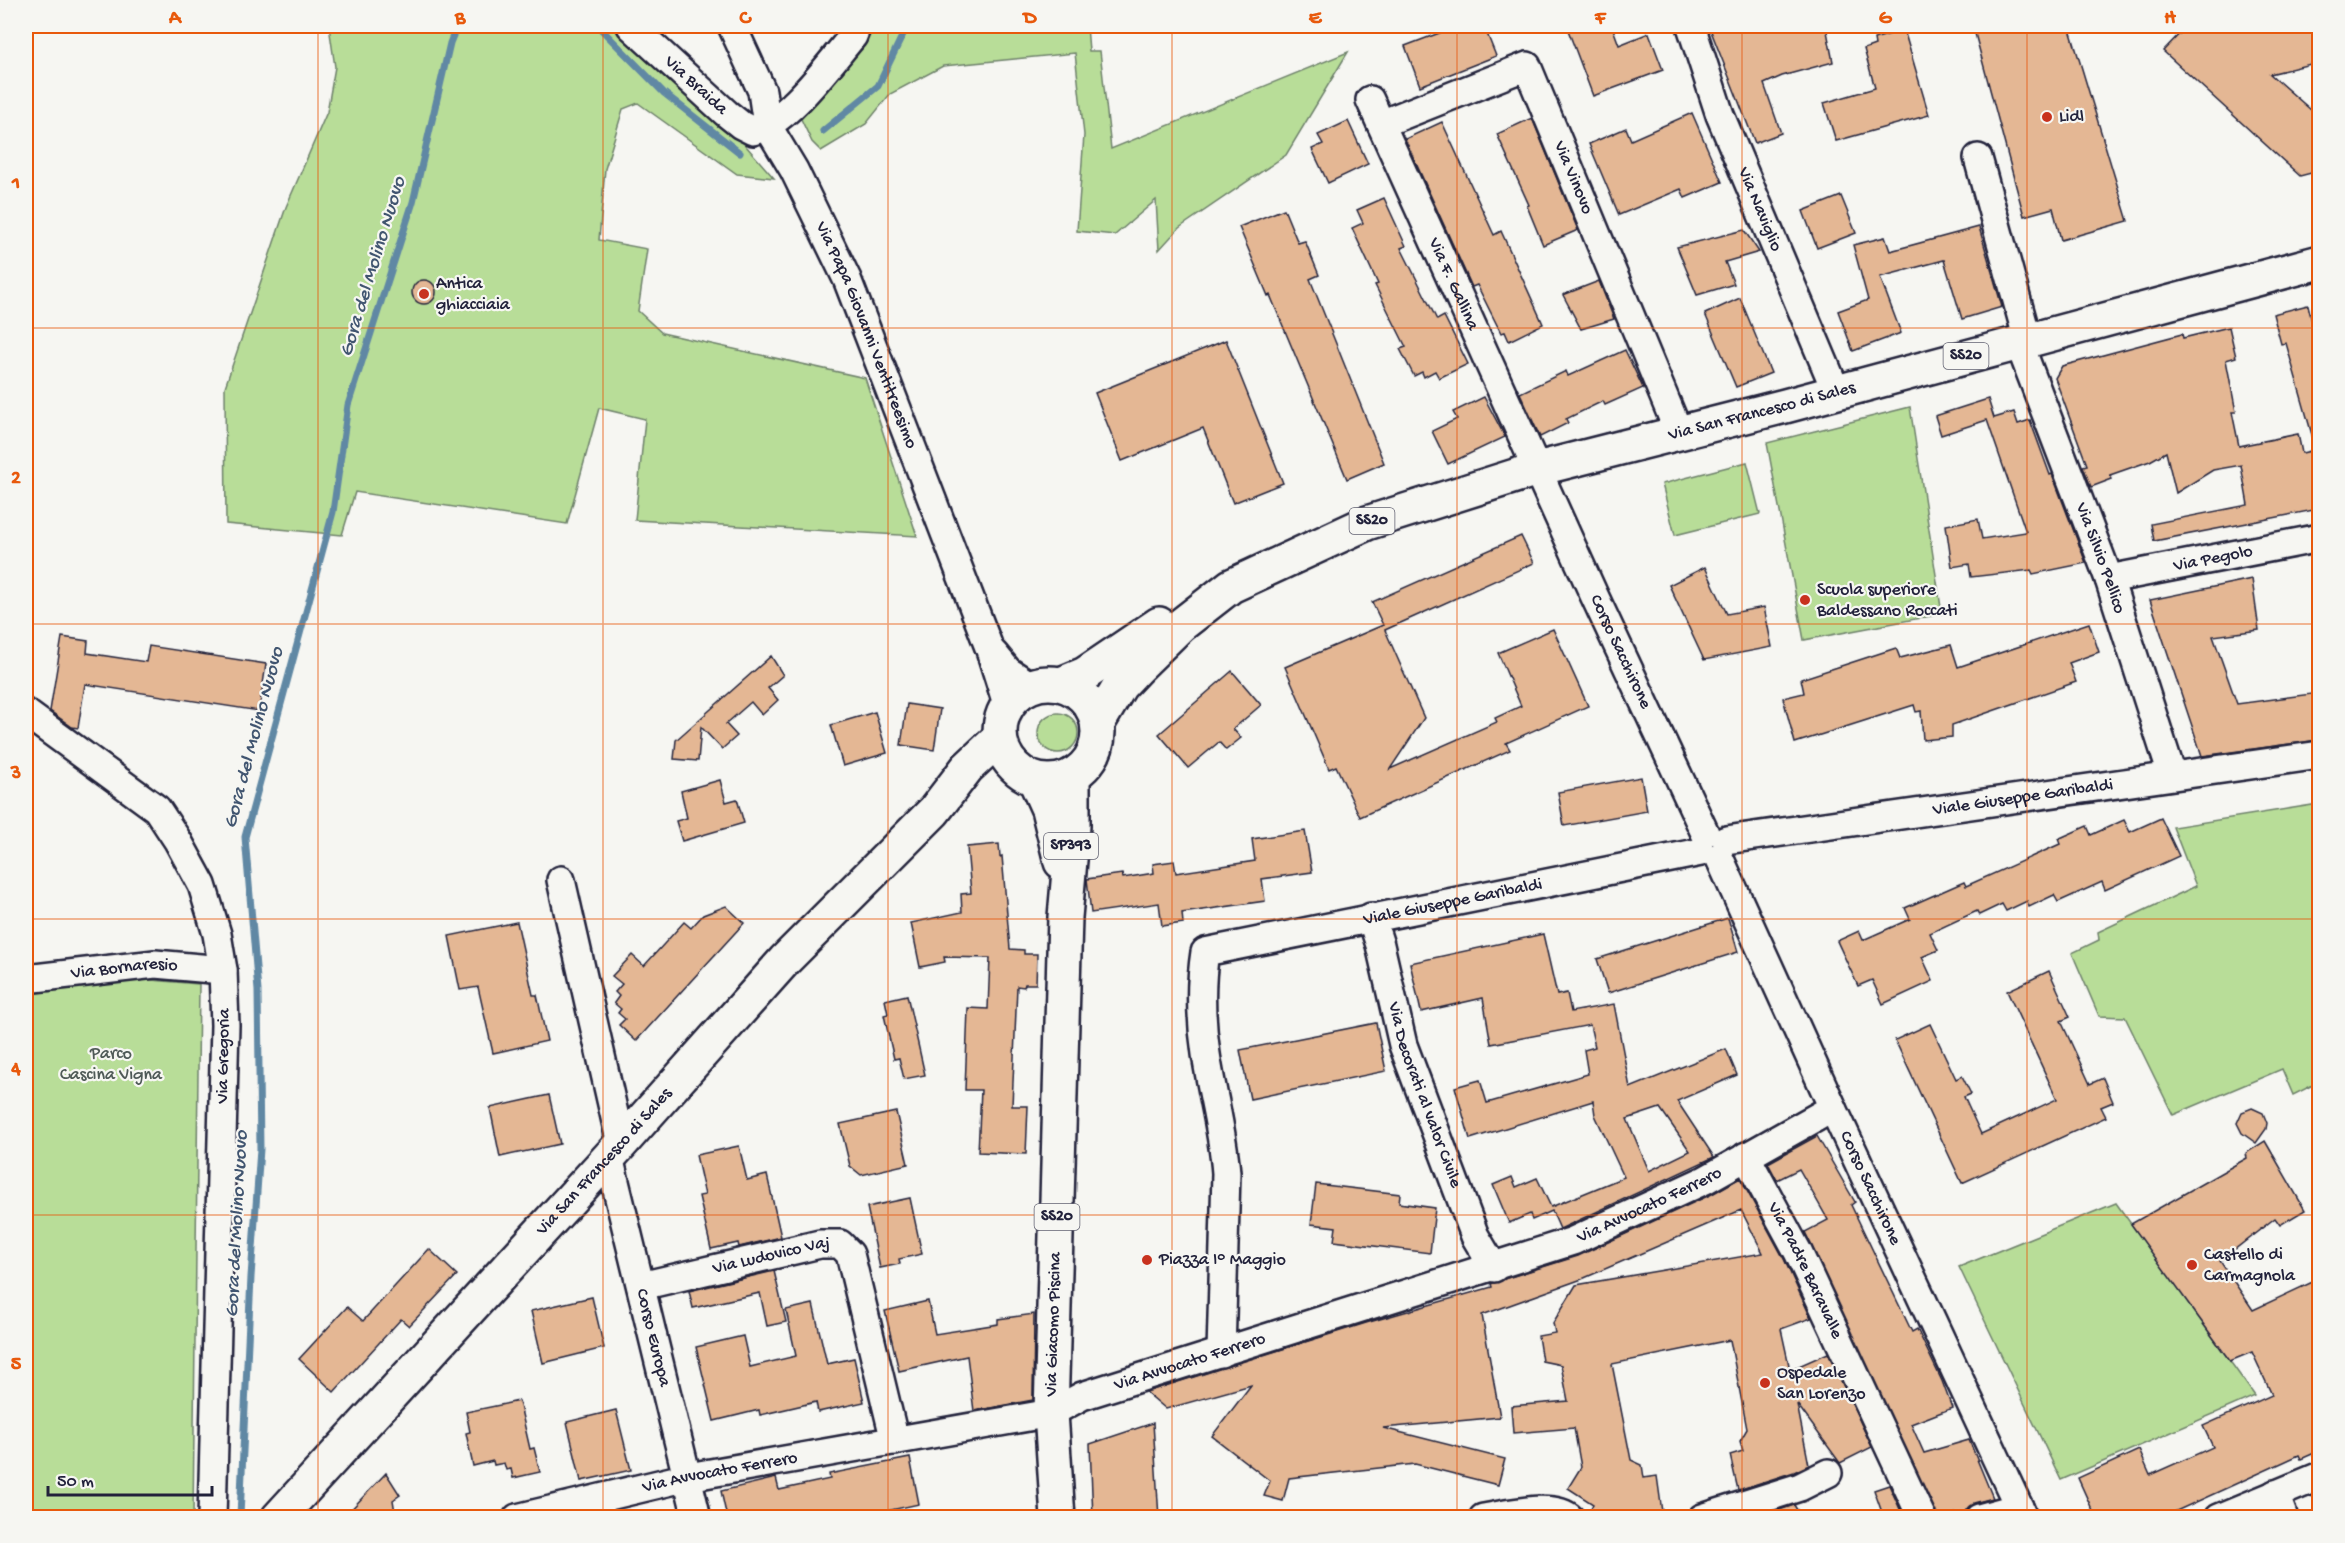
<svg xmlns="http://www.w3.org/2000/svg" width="2345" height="1543" viewBox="0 0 2345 1543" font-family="'Gochi Hand',sans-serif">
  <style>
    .green { fill: #b8dd98; stroke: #6d806a; stroke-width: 1.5 }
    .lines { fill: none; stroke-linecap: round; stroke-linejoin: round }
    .stream { stroke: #6088a4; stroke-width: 7 }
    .building { fill: #e4b794; stroke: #22223b; stroke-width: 1.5; fill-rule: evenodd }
    .minor-casing { stroke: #22223b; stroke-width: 32 }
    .major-casing { stroke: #22223b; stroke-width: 38 }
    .minor { stroke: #f6f6f2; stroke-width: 27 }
    .major { stroke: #f6f6f2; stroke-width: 33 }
    .grid { fill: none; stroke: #e8590c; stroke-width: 1.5; stroke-opacity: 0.55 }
    .poi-dot { fill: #c8321e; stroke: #f6f6f2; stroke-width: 2 }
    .labels { text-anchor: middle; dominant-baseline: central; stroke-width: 4.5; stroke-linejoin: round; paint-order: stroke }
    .shield { fill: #f6f6f2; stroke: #626272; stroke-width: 1.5 }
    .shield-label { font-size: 16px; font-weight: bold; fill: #22223b }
    .street-label { font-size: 18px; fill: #22223b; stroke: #f6f6f2 }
    .poi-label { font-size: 18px; fill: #22223b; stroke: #f6f6f2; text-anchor: start }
    .park-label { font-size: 18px; fill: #4f5a57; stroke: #f6f6f2 }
    .water-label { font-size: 20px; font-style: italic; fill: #415570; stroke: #f6f6f2 }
    .neatline { fill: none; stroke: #e8590c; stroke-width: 2 }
    .grid-label { font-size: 20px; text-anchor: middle; font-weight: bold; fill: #e8590c }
  </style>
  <rect width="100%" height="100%" fill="#f6f6f2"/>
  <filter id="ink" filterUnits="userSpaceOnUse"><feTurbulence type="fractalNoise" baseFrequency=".0167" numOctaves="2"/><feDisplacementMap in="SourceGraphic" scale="12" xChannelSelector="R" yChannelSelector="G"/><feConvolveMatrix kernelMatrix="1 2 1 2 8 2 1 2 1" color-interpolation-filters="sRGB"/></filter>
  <g filter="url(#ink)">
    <!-- green -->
    <g class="green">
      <polygon points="329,26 398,26 401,30 434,29 436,26 613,26 638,52 739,138 774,178 737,174 638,103 623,109 605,169 599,240 647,249 638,311 662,333 865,378 917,536 635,520 645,419 599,408 567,524 355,492 342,535 226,524 225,387 286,207 327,112 335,67"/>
      <polygon points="869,26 1087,26 1089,51 1100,51 1111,149 1348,52 1286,155 1179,228 1159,250 1156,200 1115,235 1077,231 1084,135 1075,53 943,66 890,94 866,124 821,151 812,142 801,119 858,51"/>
      <polygon points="1910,407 1942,614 1804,640 1767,443"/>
      <polygon points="1747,462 1760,514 1675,535 1662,484"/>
      <circle cx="1058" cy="733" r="20"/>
      <polygon points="2319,804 2319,1082 2293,1095 2282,1069 2173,1115 2125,1017 2099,1016 2072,953 2099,940 2098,932 2196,886 2173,827"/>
      <polygon points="115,977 199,984 193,1517 26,1517 26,989"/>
      <polygon points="2116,1203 2255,1396 2061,1480 1959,1267"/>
    </g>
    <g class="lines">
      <!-- stream -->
      <g class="stream">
        <polyline points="598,26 664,93 740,153"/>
        <polyline points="823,131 878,86 907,26"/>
        <polyline points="240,1516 251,1277 260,1149 258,991 245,837 333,512 348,405 413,202 450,43 457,26"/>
      </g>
    </g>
    <!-- building -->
    <g class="building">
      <polygon points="1458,26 1484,26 1496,56 1420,86 1405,46"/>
      <polygon points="1580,26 1612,26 1619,45 1649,33 1663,70 1593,96 1568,30"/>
      <polygon points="1709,26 1826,26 1833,62 1782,76 1764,84 1781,133 1755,143"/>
      <polygon points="1973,26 2069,26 2128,221 2061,240 2053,208 2024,216"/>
      <polygon points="2187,26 2319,26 2319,62 2270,74 2319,117 2319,171 2300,176 2163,51"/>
      <polygon points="1904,30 1929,115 1836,141 1824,103 1875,88 1864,49 1875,45 1874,39"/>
      <polygon points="1692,113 1722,182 1685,198 1681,189 1619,215 1589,144 1626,128 1631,140"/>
      <polygon points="1532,118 1578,230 1543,245 1527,206 1529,205 1497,134"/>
      <polygon points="1348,121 1368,164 1328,183 1312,149 1323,144 1318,135"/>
      <polygon points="1442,122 1494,235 1501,231 1543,324 1509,341 1505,332 1501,333 1477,285 1472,287 1405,139"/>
      <polygon points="1841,196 1856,233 1817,248 1803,211"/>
      <polygon points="1384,198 1406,246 1401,248 1437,320 1444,316 1468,364 1439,378 1435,371 1424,377 1422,372 1414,376 1400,349 1406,347 1375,285 1378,284 1352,228 1363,223 1357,210"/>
      <polygon points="1284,209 1298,243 1305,241 1319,275 1310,279 1384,463 1347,479 1270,295 1268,296 1239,227"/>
      <polygon points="1979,227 2002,307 1962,319 1944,260 1880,277 1901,333 1853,351 1838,311 1868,300 1853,245 1885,237 1890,251"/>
      <polygon points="1744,230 1759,252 1725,262 1734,284 1697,295 1677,247"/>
      <circle cx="424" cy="292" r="12"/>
      <polygon points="1599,281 1614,319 1581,329 1563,295"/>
      <polygon points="1740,298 1771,373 1736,387 1705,314"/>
      <polygon points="2308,305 2319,350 2319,442 2314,442 2286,343 2281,344 2273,314"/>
      <polygon points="2229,327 2236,357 2226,360 2236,412 2232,412 2239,446 2298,434 2302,453 2319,449 2319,509 2154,541 2151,524 2248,505 2241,465 2213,470 2176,493 2166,452 2150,461 2110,475 2112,479 2091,487 2083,466 2087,465 2055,378 2062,366 2182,334 2183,338"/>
      <polygon points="1226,340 1283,483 1233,503 1203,428 1122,461 1095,393"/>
      <polygon points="1625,350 1643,388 1605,405 1603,401 1566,419 1568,423 1540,437 1520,393 1566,371 1568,376"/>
      <polygon points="1484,397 1505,437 1448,464 1432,431 1457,419 1453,412"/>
      <polygon points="1988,399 1994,418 2014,412 2018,424 2030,420 2050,475 2052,474 2086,563 2033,574 2031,570 1971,577 1969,564 1952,567 1946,525 1978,519 1982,539 2026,532 1987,420 1941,435 1935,416"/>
      <polygon points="1521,536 1534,563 1385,630 1424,718 1390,769 1497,722 1495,718 1521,706 1498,653 1553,629 1588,706 1506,743 1510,750 1360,817 1336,766 1329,769 1285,667 1383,625 1372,602"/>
      <polygon points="1705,567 1727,614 1764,607 1772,647 1704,660 1669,585"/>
      <polygon points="2252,579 2259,630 2213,636 2237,704 2319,693 2319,740 2202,756 2150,600"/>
      <polygon points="2089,623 2099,652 2069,663 2076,682 1952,725 1952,737 1923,740 1921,711 1916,712 1914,705 1795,743 1783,698 1804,693 1801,679 1896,648 1900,658 1951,645 1958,667"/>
      <polygon points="62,637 88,641 87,653 146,662 149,646 266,664 259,711 85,684 78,728 72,727 50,711"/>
      <polygon points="771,656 783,675 768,688 778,700 762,715 751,702 726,724 737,736 722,749 701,727 698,761 674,759 676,740"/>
      <polygon points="1232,671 1261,705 1233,729 1241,738 1226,750 1219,742 1188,768 1159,734"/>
      <polygon points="907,704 940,709 934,750 901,745"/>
      <polygon points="875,712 887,753 843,766 831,725"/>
      <polygon points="1641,777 1647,811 1564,826 1558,792"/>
      <polygon points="720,780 726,802 737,799 744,823 682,841 676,821 687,818 681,791"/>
      <polygon points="2161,818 2179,856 2105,890 2102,882 2058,902 2054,895 2029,907 2027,901 2006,911 2002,904 1979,915 1977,911 1930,933 1938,950 1922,957 1933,981 1883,1004 1872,980 1858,986 1837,941 1859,931 1863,940 1910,919 1905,908 1964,882 1966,886 2060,844 2058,839 2087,826 2091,835 2124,820 2130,832"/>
      <polygon points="1305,831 1312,872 1262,879 1265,901 1182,913 1183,923 1162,926 1159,903 1091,913 1087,879 1122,874 1123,878 1154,873 1153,864 1174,861 1176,873 1255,861 1252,839"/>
      <polygon points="999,844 1000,857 1002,856 1010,949 1024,950 1024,954 1037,954 1036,984 1025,984 1024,987 1017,986 1012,1106 1028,1106 1026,1154 978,1152 981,1090 965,1090 968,1008 988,1009 990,958 944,957 945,962 920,967 911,923 962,912 961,894 971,893 967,847"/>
      <polygon points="726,906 744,923 636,1041 619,1025 625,1019 618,1013 621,1009 614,1003 619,996 615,992 622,984 612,976 632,955 644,966 684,922 691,928 703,915"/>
      <polygon points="1728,918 1738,952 1608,993 1597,959"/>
      <polygon points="517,922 533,995 537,995 547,1041 493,1053 478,987 460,990 449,936"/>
      <path d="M 1543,934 L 1557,995 L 1567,993 L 1571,1012 L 1614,1004 L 1630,1088 L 1726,1049 L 1737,1075 L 1677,1101 L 1714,1157 L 1560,1229 L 1552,1211 L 1532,1220 L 1530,1214 L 1509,1223 L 1493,1185 L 1512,1177 L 1516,1187 L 1537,1178 L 1551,1207 L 1624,1177 L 1595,1115 L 1593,1101 L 1470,1139 L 1455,1087 L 1480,1080 L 1487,1103 L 1588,1074 L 1584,1050 L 1595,1047 L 1590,1025 L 1491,1044 L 1483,998 L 1421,1012 L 1410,963 ZM 1660,1108 L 1690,1151 L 1649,1171 L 1627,1119 Z"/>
      <polygon points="2049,971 2070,1017 2061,1021 2090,1084 2103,1078 2113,1102 2101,1107 2106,1117 1962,1183 1895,1040 1930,1024 1956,1079 1962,1076 1971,1094 1964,1097 1981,1134 2057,1099 2007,991"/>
      <polygon points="907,995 925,1075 904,1079 899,1058 894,1059 884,1015 888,1014 885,1000"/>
      <polygon points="1376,1023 1386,1071 1250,1099 1240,1050"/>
      <polygon points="549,1095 560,1144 500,1157 490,1108"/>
      <polygon points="2252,1108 2263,1113 2267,1123 2266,1129 2256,1143 2242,1133 2237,1123 2242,1112"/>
      <polygon points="896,1112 908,1164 861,1175 850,1166 840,1124"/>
      <polygon points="1817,1136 1855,1202 1851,1205 1912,1332 1917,1329 1942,1381 1952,1408 1911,1424 1924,1453 1969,1440 1993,1498 1974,1503 1965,1512 1952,1514 1953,1518 1937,1518 1805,1232 1828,1220 1799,1169 1777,1180 1768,1163"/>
      <polygon points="2265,1141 2305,1210 2280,1225 2275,1218 2220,1261 2253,1310 2319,1279 2319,1451 2301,1459 2299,1455 2161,1518 2096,1518 2078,1478 2139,1450 2150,1475 2213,1447 2203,1426 2272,1395 2252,1352 2230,1361 2131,1224 2247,1158 2246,1153"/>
      <polygon points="739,1146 747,1180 767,1175 781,1237 739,1247 738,1243 711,1249 699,1196 705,1195 696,1155"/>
      <polygon points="1740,1178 1784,1259 1811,1318 1781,1329 1790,1370 1828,1353 1872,1447 1840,1463 1797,1404 1809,1465 1794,1472 1738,1490 1730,1455 1743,1451 1740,1441 1747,1429 1730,1340 1612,1364 1631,1460 1642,1465 1644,1478 1657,1476 1662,1512 1649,1513 1647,1518 1586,1518 1593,1504 1568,1488 1581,1467 1574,1428 1513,1433 1511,1406 1568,1401 1561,1365 1542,1361 1538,1336 1555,1333 1553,1323 1576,1285 1763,1253 1741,1210 1582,1279 1482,1315 1500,1417 1383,1428 1505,1459 1498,1485 1415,1464 1289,1478 1283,1501 1264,1496 1270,1481 1212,1436 1251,1385 1166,1409 1146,1392 1366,1323 1492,1287 1491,1284 1504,1279 1578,1256 1712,1194"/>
      <polygon points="1316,1184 1400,1194 1399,1203 1435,1208 1430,1253 1334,1241 1336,1227 1311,1224"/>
      <polygon points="910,1198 922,1254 899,1259 900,1264 880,1268 867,1207"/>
      <polygon points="429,1249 457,1275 409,1326 401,1319 334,1392 299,1359 347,1307 363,1321"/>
      <polygon points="774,1271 786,1322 767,1326 760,1293 693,1308 689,1291"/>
      <polygon points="592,1297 604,1348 543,1363 531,1311"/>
      <polygon points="928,1301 935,1334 998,1324 998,1319 1034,1314 1033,1400 974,1411 967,1356 899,1371 885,1311"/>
      <polygon points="813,1304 827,1364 854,1358 864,1402 818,1412 816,1402 760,1415 759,1410 714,1421 696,1347 743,1336 750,1367 796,1356 786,1310"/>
      <polygon points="519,1401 530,1449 534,1448 540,1472 513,1478 511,1469 506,1470 504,1463 494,1465 493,1461 473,1466 466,1433 470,1432 466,1412"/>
      <polygon points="616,1410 631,1470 581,1481 567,1422"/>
      <polygon points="1153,1423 1159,1518 1093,1518 1090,1444"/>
      <polygon points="910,1458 919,1504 854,1518 727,1518 721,1491 776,1478 779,1490 830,1479 829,1474"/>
      <polygon points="386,1473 400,1495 393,1500 396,1518 343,1518"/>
      <polygon points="1889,1485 1904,1518 1884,1518 1874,1490"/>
      <polygon points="1794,1505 1802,1518 1756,1518"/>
    </g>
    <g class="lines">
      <!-- minor casing -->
      <g class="minor-casing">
        <g id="minor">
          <path id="s1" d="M 631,26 L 726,113 L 741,125 L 753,131 C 788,122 829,64 853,36 L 857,26"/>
          <path id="s2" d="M 732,26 L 762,91 L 767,125 L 794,170 L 847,279 L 990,650 L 1007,704"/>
          <path id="s3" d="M 1691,26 L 1720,115 L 1836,391"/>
          <path id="s4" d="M 1370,100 L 1594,595 L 1705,833"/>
          <path id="s5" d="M 1381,124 L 1527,66 L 1679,433"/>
          <polyline points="1978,158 2028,341"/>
          <path id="s6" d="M 2019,343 L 2109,579 L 2172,775"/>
          <path id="s7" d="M 2109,579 L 2320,538"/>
          <polyline points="994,654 1008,671 1031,686"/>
          <polyline points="26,713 157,809 178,841 202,885 217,934 223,970 225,1025 212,1518"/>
          <path id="s8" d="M 1726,840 L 2320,755"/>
          <path id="s9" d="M 1719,857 L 1833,1108 L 2024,1518"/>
          <polyline points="561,880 621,1144"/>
          <path id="s10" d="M 1371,917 L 1380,945 L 1403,1045 L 1475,1236 L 1494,1268"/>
          <path id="s11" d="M 26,979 L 155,964 L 223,970"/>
          <path id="s12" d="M 1746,1156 L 1798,1252 L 1922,1518"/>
          <path id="s13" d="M 609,1157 L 697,1518"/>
          <path id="s14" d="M 641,1286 L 820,1244 L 840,1244 L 850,1254 L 895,1441"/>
          <path id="s15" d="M 1221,1353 L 1226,1173 C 1223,1132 1212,1094 1206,1054 C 1201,1021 1200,984 1205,952 L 1701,852"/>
          <polyline points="2275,1494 2284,1518"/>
          <path id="s16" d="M 517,1518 L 688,1477 L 1051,1413 L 1082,1396 L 1573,1241 L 1705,1180 L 1833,1108"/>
          <path d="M 1483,1518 C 1503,1515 1555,1502 1570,1518"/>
          <polyline points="1702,1518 1800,1487 1828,1473"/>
          <polyline points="1979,1518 2019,1507"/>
          <polyline points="2219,1518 2320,1476"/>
        </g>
      </g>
      <!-- major casing -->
      <g class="major-casing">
        <g id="major">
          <circle cx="1049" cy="732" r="49"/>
          <polyline points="1061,684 1085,674 1159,624"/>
          <path id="s17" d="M 1098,723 L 1120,686 L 1137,668 L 1181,625 L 1231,586 L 1367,523 L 1537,469 L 1785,406 L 2320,262"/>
          <polyline points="1035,780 1048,809 1061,862"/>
          <path id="s18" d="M 278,1518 L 621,1144 L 785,960 L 934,811 L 967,768 L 999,738"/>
          <path id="s19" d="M 1058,1518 L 1051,1413 L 1065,917 L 1073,826 L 1073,775"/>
        </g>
      </g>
      <!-- minor -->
      <use href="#minor" class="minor"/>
      <!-- major -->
      <use href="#major" class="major"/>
    </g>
  </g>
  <!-- grid -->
  <path class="grid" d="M 318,26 L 318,1518M 603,26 L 603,1518M 888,26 L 888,1518M 1172,26 L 1172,1518M 1457,26 L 1457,1518M 1742,26 L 1742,1518M 2027,26 L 2027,1518M 26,328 L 2320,328M 26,624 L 2320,624M 26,919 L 2320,919M 26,1215 L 2320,1215"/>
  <!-- markers -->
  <g class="poi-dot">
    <circle cx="2047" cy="117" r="6"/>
    <circle cx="424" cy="294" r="6"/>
    <circle cx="1805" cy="600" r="6"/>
    <circle cx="1147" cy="1260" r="6"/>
    <circle cx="2192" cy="1265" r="6"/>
    <circle cx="1765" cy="1383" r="6"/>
  </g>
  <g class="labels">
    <!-- shield labels -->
    <g class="shield">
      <rect x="1943.5" y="343" width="45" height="26" rx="4.5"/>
      <rect x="1349.5" y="508" width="45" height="26" rx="4.5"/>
      <rect x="1044" y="833" width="54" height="26" rx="4.5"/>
      <rect x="1034.5" y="1204" width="45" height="26" rx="4.5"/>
    </g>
    <g class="shield-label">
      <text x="1966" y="356">SS20</text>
      <text x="1372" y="521">SS20</text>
      <text x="1071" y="846">SP393</text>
      <text x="1057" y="1217">SS20</text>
    </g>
    <!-- street labels -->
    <g class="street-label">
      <text stroke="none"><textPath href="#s1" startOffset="88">Via Braida</textPath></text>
      <text stroke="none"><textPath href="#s5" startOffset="278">Via Vinovo</textPath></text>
      <text stroke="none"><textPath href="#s3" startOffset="196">Via Naviglio</textPath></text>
      <text stroke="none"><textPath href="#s4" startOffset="202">Via F. Gallina</textPath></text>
      <text stroke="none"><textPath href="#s2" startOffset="339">Via Papa Giovanni Ventitreesimo</textPath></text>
      <text stroke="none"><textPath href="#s17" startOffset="753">Via San Francesco di Sales</textPath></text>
      <text stroke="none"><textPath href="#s6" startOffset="230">Via Silvio Pellico</textPath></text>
      <text stroke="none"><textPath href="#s7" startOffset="106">Via Pegolo</textPath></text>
      <text stroke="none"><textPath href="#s4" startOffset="606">Corso Sacchirone</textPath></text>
      <text stroke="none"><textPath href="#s8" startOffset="300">Viale Giuseppe Garibaldi</textPath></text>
      <text stroke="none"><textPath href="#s15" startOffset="656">Viale Giuseppe Garibaldi</textPath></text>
      <text stroke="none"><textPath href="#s11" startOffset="99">Via Bornaresio</textPath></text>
      <text transform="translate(224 1056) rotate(-89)">Via Gregoria</text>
      <text stroke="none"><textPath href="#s10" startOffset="186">Via Decorati al valor Civile</textPath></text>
      <text stroke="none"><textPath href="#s18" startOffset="483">Via San Francesco di Sales</textPath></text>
      <text stroke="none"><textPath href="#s9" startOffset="364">Corso Sacchirone</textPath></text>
      <text stroke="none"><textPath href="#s16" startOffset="1179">Via Avvocato Ferrero</textPath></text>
      <text stroke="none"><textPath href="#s14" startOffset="134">Via Ludovico Vaj</textPath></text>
      <text stroke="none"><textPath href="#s12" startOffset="129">Via Padre Baravalle</textPath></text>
      <text stroke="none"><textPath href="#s19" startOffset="194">Via Giacomo Piscina</textPath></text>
      <text stroke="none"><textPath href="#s13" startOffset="186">Corso Europa</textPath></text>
      <text stroke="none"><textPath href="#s16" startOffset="693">Via Avvocato Ferrero</textPath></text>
      <text stroke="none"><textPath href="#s16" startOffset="208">Via Avvocato Ferrero</textPath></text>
    </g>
    <!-- poi labels -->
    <g class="poi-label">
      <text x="2059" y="117">Lidl</text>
      <text x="436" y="284">Antica<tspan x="436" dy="21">ghiacciaia</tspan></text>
      <text x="1817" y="590">Scuola superiore<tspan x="1817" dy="21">Baldessano Roccati</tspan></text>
      <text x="2204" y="1255">Castello di<tspan x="2204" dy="21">Carmagnola</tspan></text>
      <text x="1159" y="1260">Piazza I° Maggio</text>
      <text x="1777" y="1373">Ospedale<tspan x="1777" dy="21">San Lorenzo</tspan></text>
    </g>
    <!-- park labels -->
    <g class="park-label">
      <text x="111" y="1054">Parco<tspan x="111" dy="21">Cascina Vigna</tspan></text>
    </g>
    <!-- water labels -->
    <g class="water-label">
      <text transform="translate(374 267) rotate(-73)">Gora del Molino Nuovo</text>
      <text transform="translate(255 738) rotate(-75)">Gora del Molino Nuovo</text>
      <text transform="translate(238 1224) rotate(-87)">Gora del Molino Nuovo</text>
    </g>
  </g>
  <!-- margin -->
  <rect width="2345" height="1543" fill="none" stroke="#f6f6f2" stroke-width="66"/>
  <!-- scale -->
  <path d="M48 1486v9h164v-9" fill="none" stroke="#22223b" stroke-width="3"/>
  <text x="57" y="1486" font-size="18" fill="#22223b" stroke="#f6f6f2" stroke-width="4.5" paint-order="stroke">50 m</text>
  <rect x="33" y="33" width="2279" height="1477" class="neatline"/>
  <g class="grid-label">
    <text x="175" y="23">A</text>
    <text x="460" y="23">B</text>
    <text x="745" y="23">C</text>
    <text x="1030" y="23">D</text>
    <text x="1315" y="23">E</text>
    <text x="1600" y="23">F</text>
    <text x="1885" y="23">G</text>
    <text x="2170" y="23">H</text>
    <text x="16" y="188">1</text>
    <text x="16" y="483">2</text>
    <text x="16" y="778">3</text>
    <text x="16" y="1074">4</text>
    <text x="16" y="1369">5</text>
  </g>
</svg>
